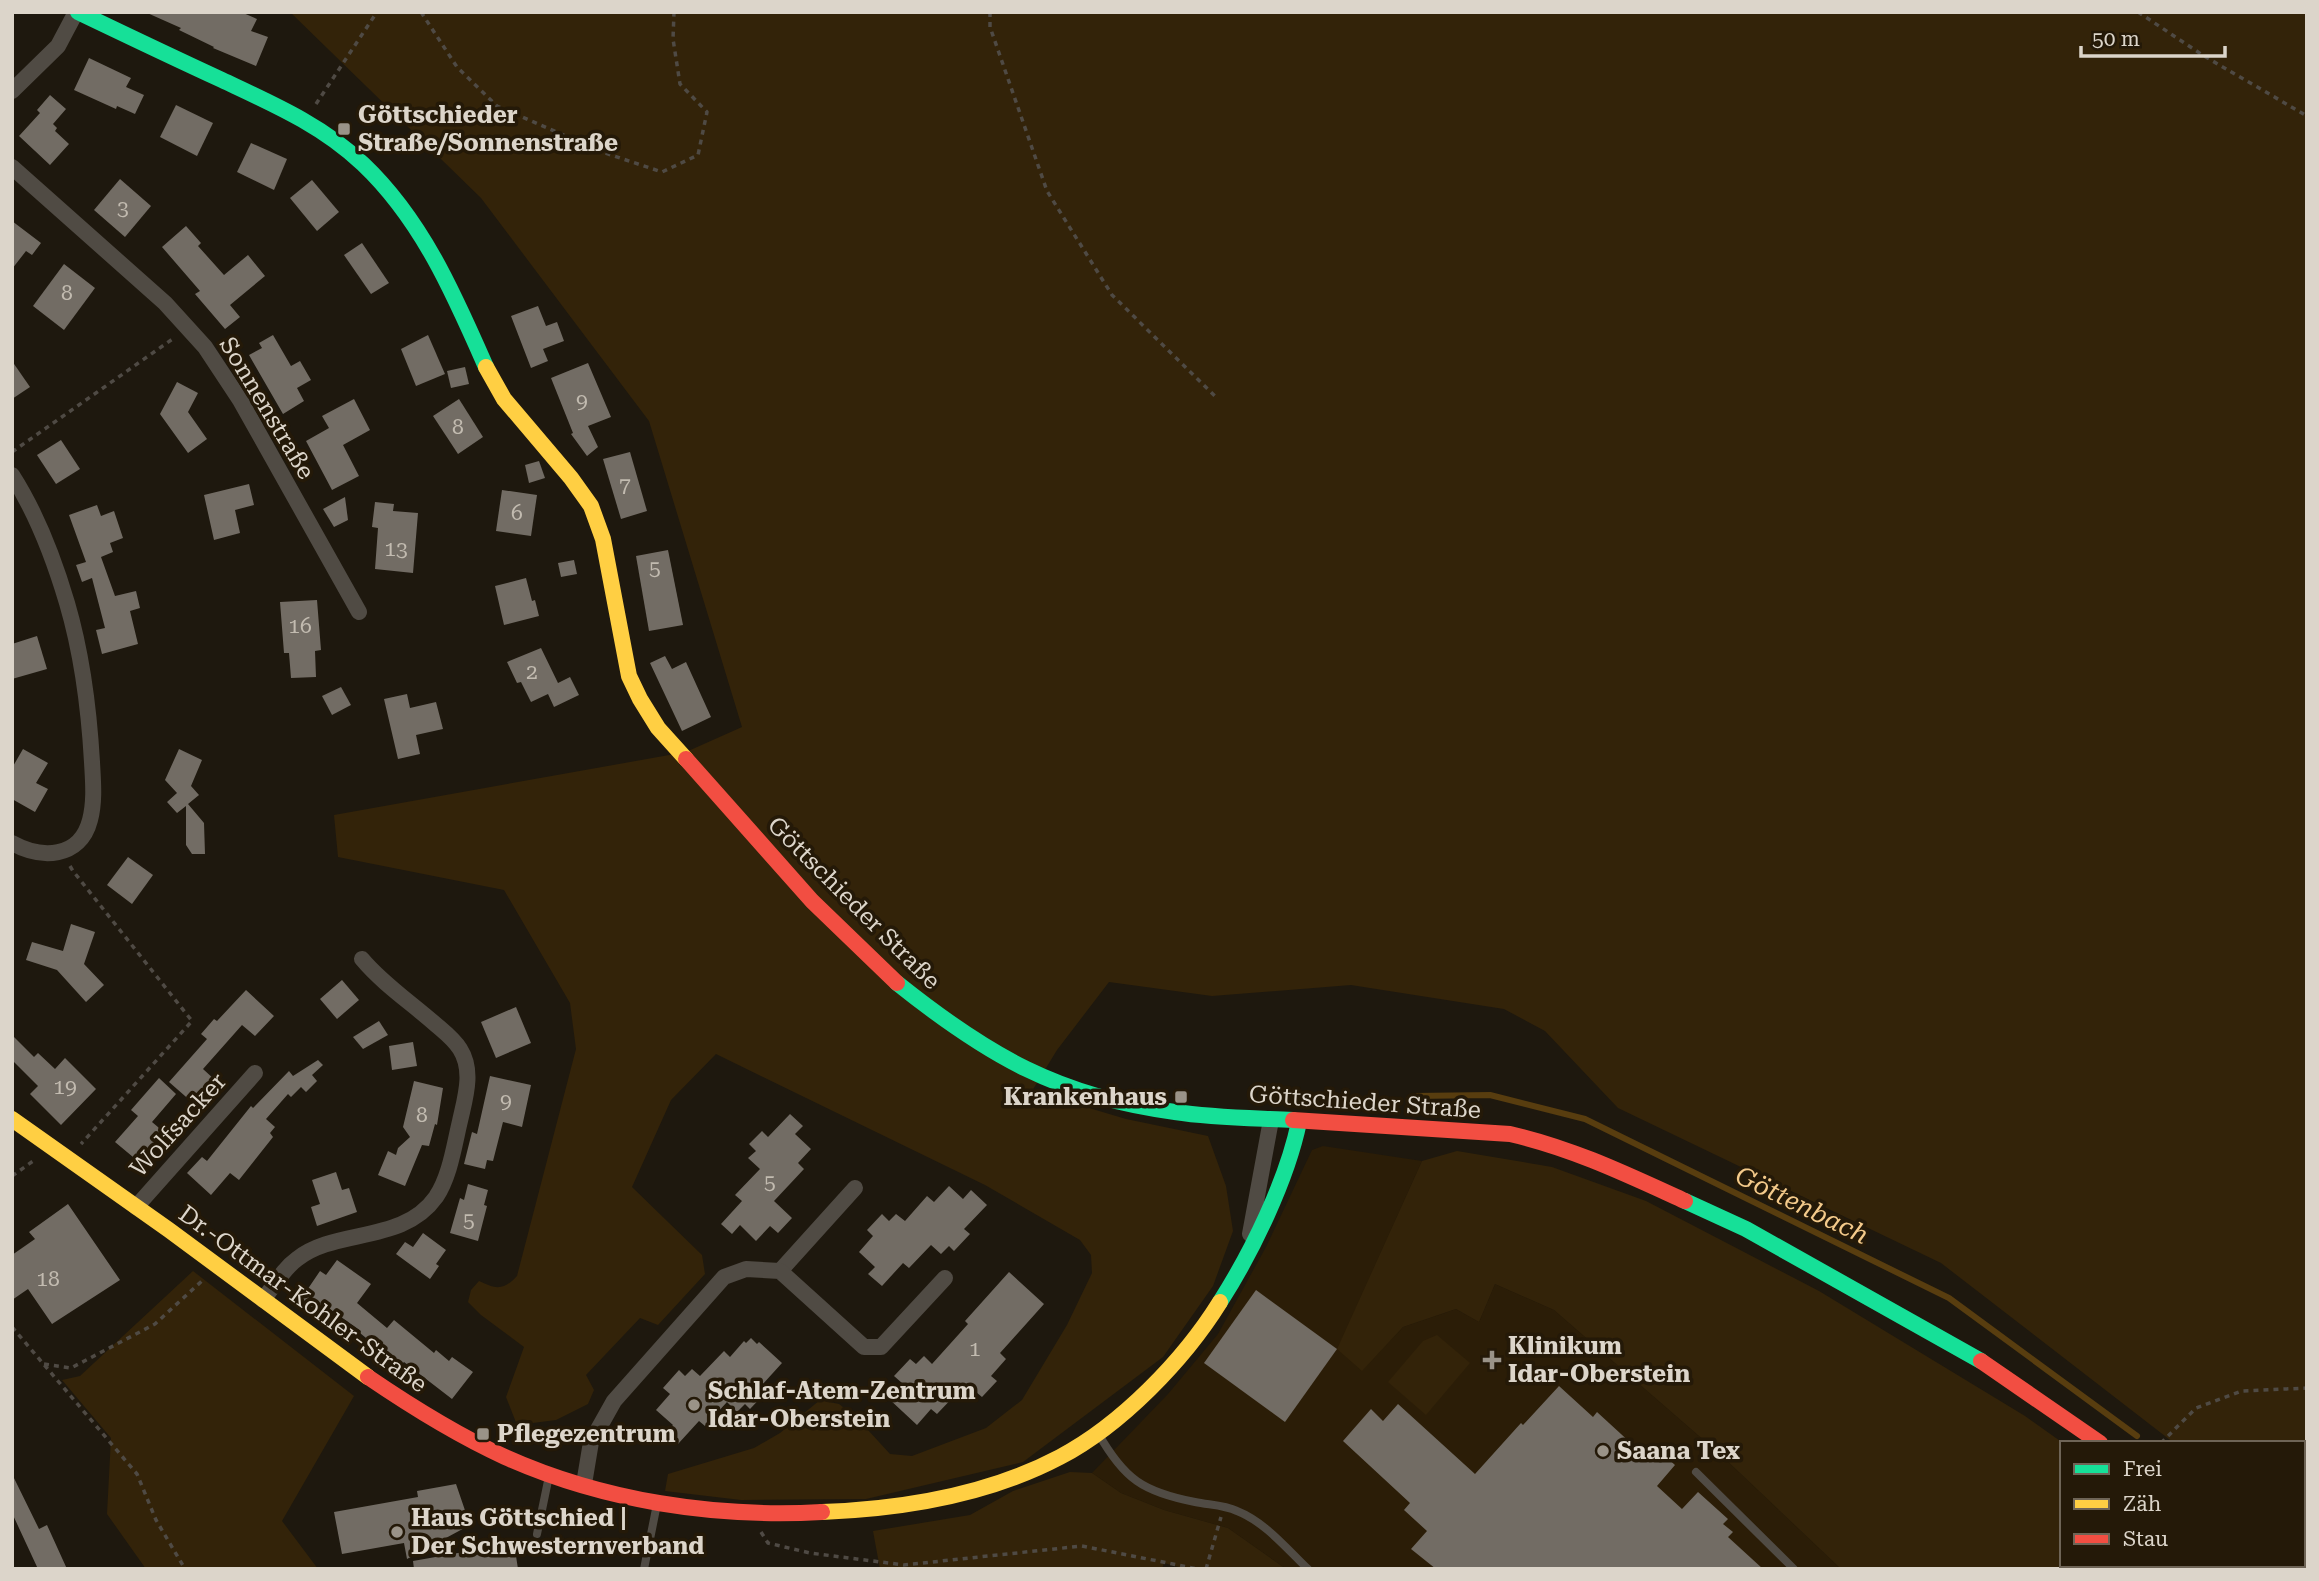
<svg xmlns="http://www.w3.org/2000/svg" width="2319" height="1581" viewBox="0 0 2319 1581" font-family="'Roboto Serif',serif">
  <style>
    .built { fill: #2b1d07 }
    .green { fill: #332309 }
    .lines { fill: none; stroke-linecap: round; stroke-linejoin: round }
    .stream { stroke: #583d0f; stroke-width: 6 }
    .building { fill: #726c64 }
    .path { stroke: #4f4a44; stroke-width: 3.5; stroke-dasharray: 5 5; stroke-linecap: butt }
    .lane { stroke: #504b44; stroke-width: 8 }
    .street { stroke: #504b44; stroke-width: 16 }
    .fast { stroke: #16e098; stroke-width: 16 }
    .slow { stroke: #ffcf43; stroke-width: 16 }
    .jam { stroke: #f24e42; stroke-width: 16 }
    .poi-dot { fill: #9a9388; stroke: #241908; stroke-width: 2.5 }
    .labels { text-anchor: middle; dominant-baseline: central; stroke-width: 7; stroke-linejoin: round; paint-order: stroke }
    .number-label { font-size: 21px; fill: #c2bbb0 }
    .poi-label { font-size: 24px; font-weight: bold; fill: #dcd5ca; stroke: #241908; text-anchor: start }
    .street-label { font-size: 24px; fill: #dcd5ca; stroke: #241908 }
    .water-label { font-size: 26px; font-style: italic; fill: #f4ca8b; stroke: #241908 }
  </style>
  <rect width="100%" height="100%" fill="#1e180e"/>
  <!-- built -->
  <polygon class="built" points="1323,1146 1422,1161 1338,1348 1362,1370 1403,1327 1456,1309 1479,1322 1495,1284 1554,1310 1722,1456 1841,1569 1286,1569 1228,1528 1164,1510 1121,1493 1092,1473 1168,1394 1218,1334 1266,1247 1312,1150"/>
  <!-- green -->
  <g class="green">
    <path d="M 290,12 L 2307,12 L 2307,1527 L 2303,1525 L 2303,1443 L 2174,1443 L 1941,1263 L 1618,1108 L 1545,1031 L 1504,1009 L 1351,985 L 1212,996 L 1109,982 L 1057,1050 L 1032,1091 L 1126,1119 L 1208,1136 L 1226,1186 L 1233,1231 L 1213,1286 L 1163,1357 L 1023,1462 L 866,1499 L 741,1500 L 665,1491 L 668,1474 L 754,1448 L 780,1433 L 820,1400 L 839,1404 L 857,1418 L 890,1454 L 912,1456 L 986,1428 L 1022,1400 L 1067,1325 L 1092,1273 L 1091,1255 L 1080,1240 L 985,1185 L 716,1054 L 671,1100 L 632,1187 L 702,1255 L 705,1274 L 658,1325 L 640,1318 L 586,1375 L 594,1390 L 588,1404 L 556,1420 L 517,1425 L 506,1397 L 524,1347 L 481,1315 L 468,1302 L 471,1290 L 479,1281 C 496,1289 503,1291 517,1276 L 576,1049 L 570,1003 L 504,890 L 338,857 L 334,815 L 686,752 L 742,727 L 649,421 L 481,198 Z"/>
    <polygon points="1457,1151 1552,1167 1646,1201 1819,1291 2025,1416 2063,1443 2062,1565 2239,1565 2245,1569 1841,1569 1722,1456 1554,1310 1495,1284 1479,1322 1456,1309 1403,1327 1362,1371 1337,1349 1422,1161"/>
    <polygon points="193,1271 354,1396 282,1521 318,1569 146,1569 107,1514 111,1438 62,1380 80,1376"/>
    <polygon points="1437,1335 1470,1363 1426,1415 1388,1382 1423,1341"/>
    <polygon points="1070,1472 1092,1473 1121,1493 1164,1510 1228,1528 1286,1569 1186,1569 1164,1563 1162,1569 880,1569 873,1531 970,1515 1013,1491"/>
  </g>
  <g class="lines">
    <!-- stream -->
    <g class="stream">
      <polyline points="1414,1096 1490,1095 1585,1119 1949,1298 2137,1436"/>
      <polyline points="2303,1555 2307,1557"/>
    </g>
  </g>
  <!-- building -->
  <g class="building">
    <polygon points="145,12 241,12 257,19 251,31 268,37 256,66 213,48 214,47 179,30 181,28"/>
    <polygon points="89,58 131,78 126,87 144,95 135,114 117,106 116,109 74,90"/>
    <polygon points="50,95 66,109 53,124 57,128 55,131 69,144 50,165 19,136 40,113 37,110"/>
    <polygon points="176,105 213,123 197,156 160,137"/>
    <polygon points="251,143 287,159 274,190 237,172"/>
    <polygon points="120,179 151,206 125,237 94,210"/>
    <polygon points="312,180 339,212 317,231 290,198"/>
    <polygon points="12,221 41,243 32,255 26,251 12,269"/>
    <polygon points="186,226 201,243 198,246 224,275 248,255 265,276 230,305 240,317 225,329 195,294 200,291 162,247"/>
    <polygon points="362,243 389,283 371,294 344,255"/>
    <polygon points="64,264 95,288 64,330 33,306"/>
    <polygon points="538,306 546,326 557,322 564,341 543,349 548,361 531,368 511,316"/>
    <polygon points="273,335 291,366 300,361 311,380 297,388 304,401 283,414 249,355 262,348 259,343"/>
    <polygon points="428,335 445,374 416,386 401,349"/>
    <polygon points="12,361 30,387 12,399"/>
    <polygon points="588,363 611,417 588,426 598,447 587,456 571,434 573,433 551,378"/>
    <polygon points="465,367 469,384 451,388 447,371"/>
    <polygon points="177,382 198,393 188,412 207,439 188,453 160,414"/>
    <polygon points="354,399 370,430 343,445 359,476 332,490 306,441 329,428 322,416"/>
    <polygon points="459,399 483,437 458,454 433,416"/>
    <polygon points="61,440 80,469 56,484 37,455"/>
    <polygon points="630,452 647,511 621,519 603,459"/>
    <polygon points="539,461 545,478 529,483 525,465"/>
    <polygon points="249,484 254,505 235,510 240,533 214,540 204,495"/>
    <polygon points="502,490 537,495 531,536 496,531"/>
    <polygon points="345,497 348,520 334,527 323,509"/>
    <polygon points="375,502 394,504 393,511 418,513 413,573 375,569 378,528 372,527"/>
    <polygon points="97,505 101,516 114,511 123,538 110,543 113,552 101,557 115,596 136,591 140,608 130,611 138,644 102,654 96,630 105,628 92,578 82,582 76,565 86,562 69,515"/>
    <polygon points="668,550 683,625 649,631 636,556"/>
    <polygon points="574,560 577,574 561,577 558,563"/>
    <polygon points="526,578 532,601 535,600 539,616 504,625 495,586"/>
    <polygon points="317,600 321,650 315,651 316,677 291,678 289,653 284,653 280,602"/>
    <polygon points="37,636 47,669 12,679 12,644"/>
    <polygon points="541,648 558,683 570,677 579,695 554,707 548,694 531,702 521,682 517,683 507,662"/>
    <polygon points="665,656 672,669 686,662 711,717 682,731 650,663"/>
    <polygon points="341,687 351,705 332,715 322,696"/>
    <polygon points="407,694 410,708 436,702 443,729 416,735 420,754 398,759 384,699"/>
    <polygon points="23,749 48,763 36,783 48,789 35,812 12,799 12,768"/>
    <polygon points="179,749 202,760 191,786 199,795 188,804 204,823 205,854 192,854 186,845 186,806 177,813 167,802 177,793 165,780"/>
    <polygon points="128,857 153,875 132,904 107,885"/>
    <polygon points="71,924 95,932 84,964 104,985 86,1002 57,970 26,960 32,942 63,951"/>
    <polygon points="342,980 359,1000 337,1019 320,999"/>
    <polygon points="246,990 274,1016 255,1036 242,1025 203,1069 215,1080 193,1103 169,1082 207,1039 201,1034 214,1019 217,1021"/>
    <polygon points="516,1007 531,1043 496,1058 481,1022"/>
    <polygon points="379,1021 388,1035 363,1049 353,1037"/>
    <polygon points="12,1035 34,1057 38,1053 55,1069 65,1058 96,1089 61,1125 30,1094 38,1086 12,1060"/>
    <polygon points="413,1042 417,1066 392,1070 389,1046"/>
    <polygon points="318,1060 323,1065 312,1075 317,1081 306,1092 301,1087 291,1097 288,1094 266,1119 275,1127 270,1133 273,1137 239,1180 230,1173 211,1195 187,1173 202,1157 207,1161 251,1106 253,1108 289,1071 293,1076"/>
    <polygon points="490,1076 531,1085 522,1127 503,1122 493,1161 487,1160 485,1169 464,1164 472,1132 477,1134"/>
    <polygon points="159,1078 176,1094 152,1122 165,1133 139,1162 115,1142 138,1116 131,1110"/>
    <polygon points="414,1081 443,1088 437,1125 435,1124 429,1146 422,1145 405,1186 378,1175 388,1151 396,1155 398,1148 410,1137 403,1127"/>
    <polygon points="790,1114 803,1126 795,1134 811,1149 798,1163 804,1169 774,1201 792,1218 778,1233 770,1226 756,1241 740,1225 732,1234 721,1224 742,1201 735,1195 760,1169 748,1158 756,1151 749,1144 762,1131 768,1137"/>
    <polygon points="336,1172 342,1190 349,1188 357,1212 317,1226 311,1207 320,1204 312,1180"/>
    <polygon points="468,1184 488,1190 484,1205 487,1206 478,1241 450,1233 460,1198 464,1200"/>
    <polygon points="949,1186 963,1199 971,1190 987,1205 964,1229 970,1234 954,1251 949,1246 941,1254 931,1245 909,1268 903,1263 882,1286 868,1274 875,1267 859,1252 873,1236 867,1230 882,1214 889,1221 896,1214 905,1221 927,1196 934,1202"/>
    <polygon points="68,1204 120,1280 52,1324 28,1289 12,1300 12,1255 35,1239 29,1232"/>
    <polygon points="423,1233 446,1250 436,1264 439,1266 430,1279 396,1254 405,1242 413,1247"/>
    <polygon points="337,1260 371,1284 357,1303 387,1328 394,1320 434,1353 436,1350 449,1361 452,1357 473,1372 452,1399 404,1362 400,1366 360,1333 361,1331 324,1305 319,1312 301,1299 320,1271 326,1275"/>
    <polygon points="1009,1272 1044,1304 1000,1353 1006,1359 991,1376 997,1381 982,1397 976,1392 969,1400 959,1391 937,1414 931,1409 917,1425 888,1398 902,1383 894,1376 910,1359 916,1364 924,1356 932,1364 968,1324 965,1321"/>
    <polygon points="1256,1290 1337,1349 1285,1422 1204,1363"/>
    <polygon points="751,1338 757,1344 759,1342 782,1363 761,1386 767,1391 750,1409 745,1404 737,1412 727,1402 705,1426 699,1421 678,1444 666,1433 673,1425 656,1410 670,1394 663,1388 679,1370 685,1376 692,1369 700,1376 724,1351 730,1357 744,1341 746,1343"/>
    <polygon points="1559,1386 1593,1417 1597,1412 1645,1456 1654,1446 1675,1465 1657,1486 1682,1509 1698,1492 1728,1519 1723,1524 1733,1532 1728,1537 1763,1569 1436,1569 1411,1549 1427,1531 1404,1510 1410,1503 1343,1441 1371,1409 1383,1421 1398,1404 1475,1474 1521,1423 1523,1425"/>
    <polygon points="12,1474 39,1529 47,1525 67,1569 38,1569 12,1513"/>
    <polygon points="456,1484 470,1525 407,1559 404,1543 342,1554 334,1512 418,1497 417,1491"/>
    <polygon points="514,1543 518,1569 414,1569 413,1561"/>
  </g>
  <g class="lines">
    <!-- path -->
    <g class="path">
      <polyline points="421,12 457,67 497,106 605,153 662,172 698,155 707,112 680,84 673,39 674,12"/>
      <polyline points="990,12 990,27 1047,191 1112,295 1217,398"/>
      <polyline points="2138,12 2204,56 2307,116"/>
      <polyline points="316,104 377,12"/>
      <polyline points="12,452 174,338"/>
      <polyline points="70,866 73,871 192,1021 81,1144"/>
      <polyline points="12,1176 36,1159"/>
      <polyline points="12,1327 137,1474 156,1520 185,1569"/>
      <polyline points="44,1364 71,1368 155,1324 204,1279"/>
      <polyline points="2161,1443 2196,1408 2242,1391 2307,1388"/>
      <polyline points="761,1532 768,1543 810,1553 904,1565 1082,1546 1198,1569"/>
      <polyline points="1206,1569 1221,1517"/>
    </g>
    <!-- lane -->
    <g class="lane">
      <path d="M 1098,1433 C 1124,1479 1143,1492 1195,1502 C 1209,1505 1224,1505 1237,1511 C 1265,1522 1287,1549 1308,1569"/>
      <polyline points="1696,1472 1794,1569"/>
      <polyline points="537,1534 549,1476"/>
      <polyline points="644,1569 657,1504"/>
    </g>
    <!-- street -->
    <g class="street">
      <polyline points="12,91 58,46 76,12"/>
      <polyline points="12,167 165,303 205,347 240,400 359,612"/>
      <path d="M 12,475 C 37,514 54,559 67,603 C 82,654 89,709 92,762 C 93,781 95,801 90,820 C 80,859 41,859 12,843"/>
      <polyline points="136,1207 255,1073"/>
      <polyline points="1250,1234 1271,1120"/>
      <polyline points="780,1271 855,1188"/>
      <path d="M 263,1300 C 274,1286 283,1269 297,1259 C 336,1228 403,1244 436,1197 C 450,1176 454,1146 460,1121 C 465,1098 474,1071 460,1049 C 453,1038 443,1031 434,1023 C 410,1002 382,983 362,959"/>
      <polyline points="584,1484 591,1442 614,1401 724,1277 746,1269 780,1271 864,1347 881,1347 945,1278"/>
    </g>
    <!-- fast -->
    <g class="fast">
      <path d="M 78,12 C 126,35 174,58 222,80 C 273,104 322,125 363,164 C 422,220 454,294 486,367"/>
      <path d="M 897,983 C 987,1055 1059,1097 1175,1112 C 1214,1118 1254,1118 1293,1120"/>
      <polyline points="1685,1201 1746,1229 1981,1361"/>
      <path d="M 1220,1302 C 1252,1252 1287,1180 1299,1122"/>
      <polyline points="2264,1565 2269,1569"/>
    </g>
    <!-- slow -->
    <g class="slow">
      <polyline points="486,367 504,399 571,478 591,506 603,539 629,676 640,699 658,728 686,759"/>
      <polyline points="12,1119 169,1230 368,1377"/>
      <path d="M 822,1512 C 902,1509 988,1495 1060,1457 C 1121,1425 1184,1360 1220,1302"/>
    </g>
    <!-- jam -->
    <g class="jam">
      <polyline points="686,759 812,901 897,983"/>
      <path d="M 1293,1120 L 1510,1134 C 1572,1148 1628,1175 1685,1201"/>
      <polyline points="1981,1361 2100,1443"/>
      <path d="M 368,1377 C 412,1407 457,1435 505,1457 C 603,1501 715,1518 822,1512"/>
    </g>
  </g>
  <!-- markers -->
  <g class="poi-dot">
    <rect x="337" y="122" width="14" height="14" rx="3.5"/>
    <rect x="1174" y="1090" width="14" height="14" rx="3.5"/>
    <path d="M1488.5 1349.5h7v7h7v7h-7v7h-7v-7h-7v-7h7z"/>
    <circle cx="694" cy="1405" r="7"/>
    <rect x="476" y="1427" width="14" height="14" rx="3.5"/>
    <circle cx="1603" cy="1451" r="7"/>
    <circle cx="397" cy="1532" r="7"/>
  </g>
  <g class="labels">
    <!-- number labels -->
    <g class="number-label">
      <text x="123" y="208">3</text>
      <text x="67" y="293">8</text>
      <text x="582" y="401">9</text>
      <text x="458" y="427">8</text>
      <text x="625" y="485">7</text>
      <text x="517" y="513">6</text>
      <text x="396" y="549">13</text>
      <text x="655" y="568">5</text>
      <text x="300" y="626">16</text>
      <text x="532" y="672">2</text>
      <text x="65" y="1087">19</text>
      <text x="506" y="1101">9</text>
      <text x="422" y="1115">8</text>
      <text x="770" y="1182">5</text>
      <text x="469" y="1220">5</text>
      <text x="48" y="1279">18</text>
      <text x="975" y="1349">1</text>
    </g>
    <!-- poi labels -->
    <g class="poi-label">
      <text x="358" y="115">Göttschieder<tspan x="358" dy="28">Straße/Sonnenstraße</tspan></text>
      <text x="1167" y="1097" text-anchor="end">Krankenhaus</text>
      <text x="1508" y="1346">Klinikum<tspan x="1508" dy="28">Idar-Oberstein</tspan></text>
      <text x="708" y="1391">Schlaf-Atem-Zentrum<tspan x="708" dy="28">Idar-Oberstein</tspan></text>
      <text x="497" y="1434">Pflegezentrum</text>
      <text x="1617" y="1451">Saana Tex</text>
      <text x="411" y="1518">Haus Göttschied |<tspan x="411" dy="28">Der Schwesternverband</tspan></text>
    </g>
    <!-- street labels -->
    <g class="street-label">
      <text transform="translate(267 408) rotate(59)">Sonnenstraße</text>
      <text transform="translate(854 903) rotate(45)">Göttschieder Straße</text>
      <text transform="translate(1365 1102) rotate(4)">Göttschieder Straße</text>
      <text transform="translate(178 1125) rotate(-48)">Wolfsacker</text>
      <text transform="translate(303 1299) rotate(36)">Dr.-Ottmar-Kohler-Straße</text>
    </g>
    <!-- water labels -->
    <g class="water-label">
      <text transform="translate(1802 1205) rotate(26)">Göttenbach</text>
    </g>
  </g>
  <!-- border -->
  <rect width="2319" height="1581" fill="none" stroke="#dcd5ca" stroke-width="28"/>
  <!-- legend -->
  <rect x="2060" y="1441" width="245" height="126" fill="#241908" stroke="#6e6456" stroke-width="2"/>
  <rect x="2074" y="1464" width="35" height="10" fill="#16e098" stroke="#6e6456" stroke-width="2"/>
  <text x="2123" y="1476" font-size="21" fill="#dcd5ca">Frei</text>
  <rect x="2074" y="1499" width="35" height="10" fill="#ffcf43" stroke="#6e6456" stroke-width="2"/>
  <text x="2123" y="1511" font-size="21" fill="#dcd5ca">Zäh</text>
  <rect x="2074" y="1534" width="35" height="10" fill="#f24e42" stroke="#6e6456" stroke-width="2"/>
  <text x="2123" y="1546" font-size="21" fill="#dcd5ca">Stau</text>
  <!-- scale -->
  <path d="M2081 46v10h144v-10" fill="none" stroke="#dcd5ca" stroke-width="3.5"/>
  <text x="2092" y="46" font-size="21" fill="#dcd5ca" stroke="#241908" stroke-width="5" paint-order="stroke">50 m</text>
</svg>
